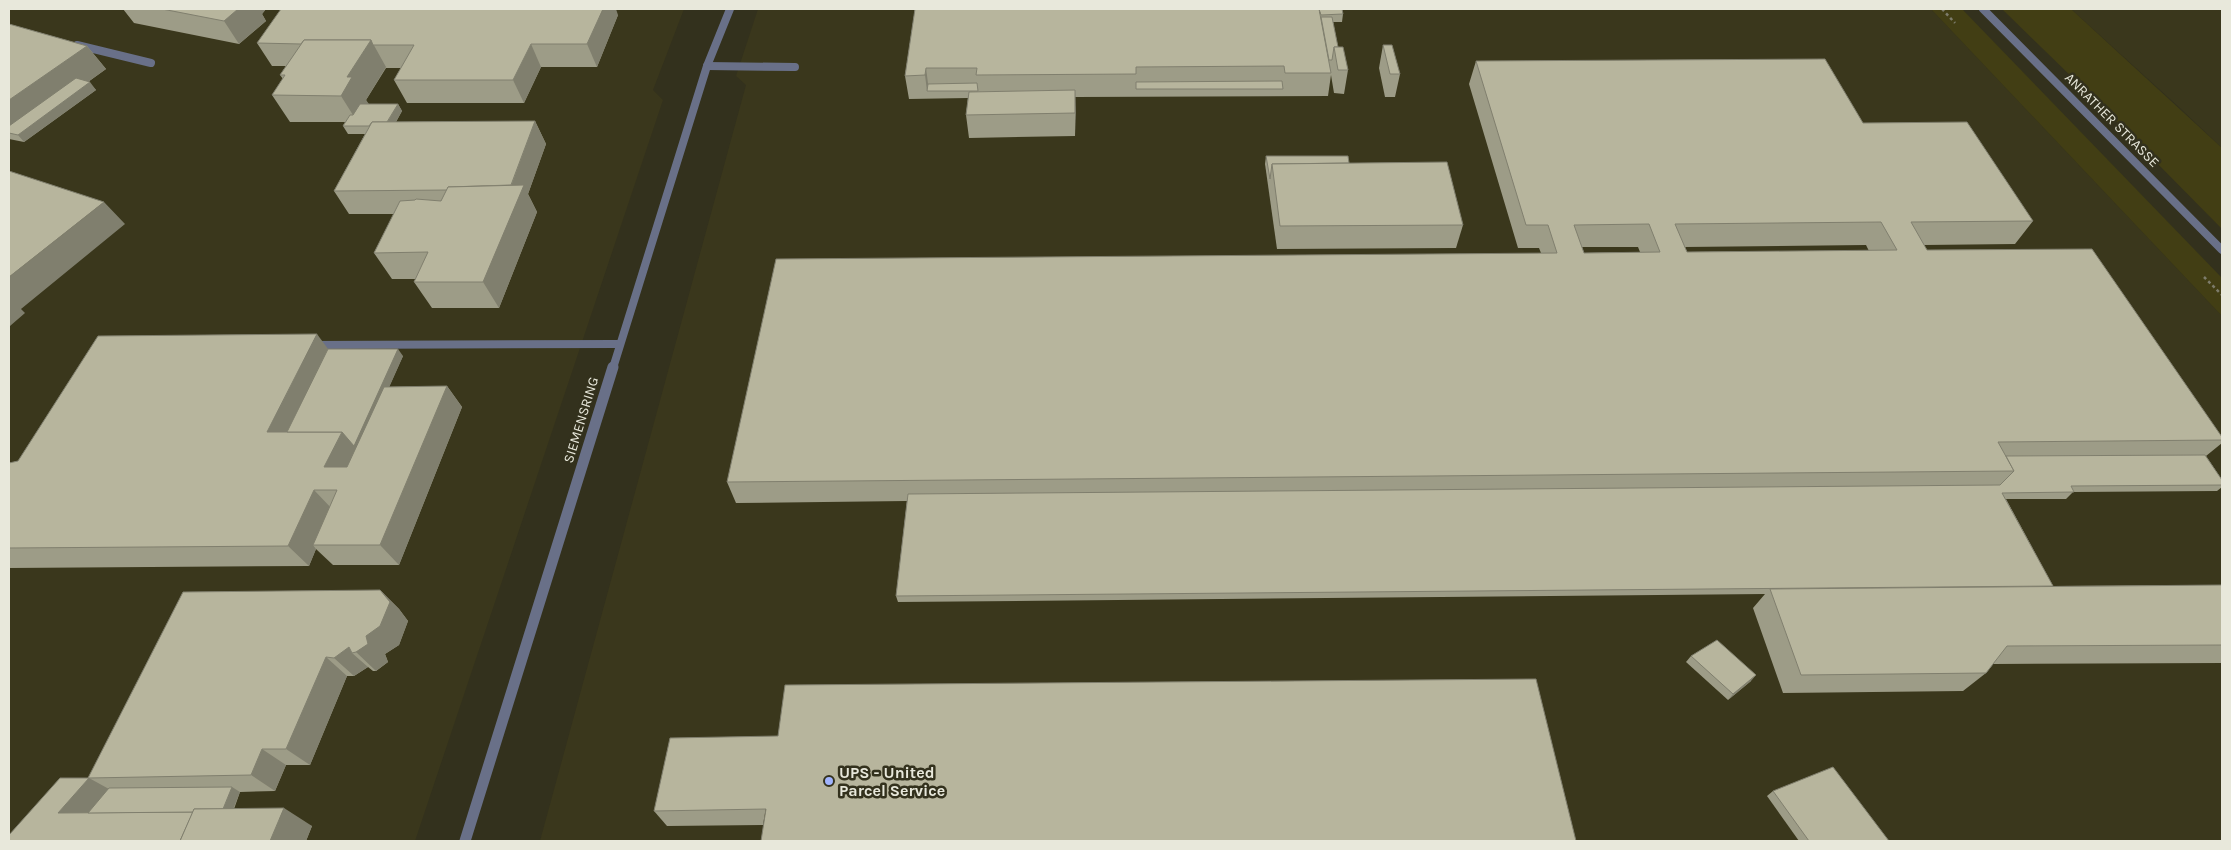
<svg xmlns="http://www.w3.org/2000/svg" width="2231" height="850" viewBox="0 0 2231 850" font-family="Karla,sans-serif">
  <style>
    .built { fill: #3a371c }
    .green { fill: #423e14 }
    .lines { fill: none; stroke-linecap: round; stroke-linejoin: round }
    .path { stroke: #7d7c6b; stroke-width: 2.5; stroke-dasharray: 3 3; stroke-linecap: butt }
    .service { stroke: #697088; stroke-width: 8 }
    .minor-far1 { stroke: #697088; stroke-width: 8 }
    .minor { stroke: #697088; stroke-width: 11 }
    .tertiary { stroke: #697088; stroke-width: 8 }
    .wall { fill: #9d9c87; fill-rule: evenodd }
    .shaded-wall { fill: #807f6e }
    .building { fill: #b7b59d; stroke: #807f6e; fill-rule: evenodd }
    .poi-dot { fill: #a0b3fd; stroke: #33311d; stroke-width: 2 }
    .labels { text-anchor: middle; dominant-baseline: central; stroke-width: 5; stroke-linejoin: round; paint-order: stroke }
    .street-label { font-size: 14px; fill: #e8e8db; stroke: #33311d }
    .near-poi-label { font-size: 16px; font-weight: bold; fill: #e8e8db; stroke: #33311d; text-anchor: start }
  </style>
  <rect width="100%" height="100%" fill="#33311d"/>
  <!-- built -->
  <g class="built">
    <polygon points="9,9 684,9 653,90 663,100 415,841 9,841"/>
    <polygon points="758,9 1931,9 2222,316 2222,841 540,841 746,85 736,76"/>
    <polygon points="2071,9 2222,9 2222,148 2179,107"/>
  </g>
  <!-- green -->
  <g class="green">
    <polygon points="1931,9 1962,9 2222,278 2222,316"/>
    <polygon points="2002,9 2071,9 2222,148 2222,229 2077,82"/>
  </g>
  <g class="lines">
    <!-- path -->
    <g class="path">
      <polyline points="1942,9 1955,23"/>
      <polyline points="2204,277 2222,295"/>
    </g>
    <!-- service -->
    <g class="service">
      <polyline points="77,45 151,63"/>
      <polyline points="707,66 795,67"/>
      <polyline points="312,345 619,344"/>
    </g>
    <!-- minor-far1 -->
    <polyline class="minor-far1" points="613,368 707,66 730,9"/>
    <!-- minor -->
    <polyline class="minor" points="465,841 613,367"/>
    <!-- tertiary -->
    <polyline class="tertiary" points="1983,9 2222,250"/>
  </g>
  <!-- wall -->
  <g class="wall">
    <polygon points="123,9 266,9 262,14 266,21 239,44 134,23"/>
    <polygon points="915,9 1343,14 1342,22 1333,22 1338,47 1348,70 1344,94 1334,93 1331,75 1328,96 1075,97 1075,136 969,138 966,115 968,98 909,99 905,76"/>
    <polygon points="618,15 597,67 541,67 524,103 407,103 394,80 401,68 386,68 366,100 368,104 398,104 402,111 396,122 535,121 546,144 528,194 537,212 499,308 432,308 414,282 416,279 392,279 374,253 394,214 349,214 334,191 365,134 348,134 343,126 345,122 290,122 272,95 283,79 280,75 286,66 272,66 257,43"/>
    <polygon points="9,24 87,46 106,69 88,82 96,90 24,142 9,139"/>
    <polygon points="1383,45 1400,74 1395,97 1385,97 1379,68"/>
    <path d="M 1476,61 L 1863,123 L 2033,221 L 2015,244 L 1924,245 L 1927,250 L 2222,437 L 2222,443 L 2206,456 L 2222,480 L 2222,487 L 2217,491 L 2073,492 L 2066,499 L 2006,499 L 2053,586 L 2052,586 L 2222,585 L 2222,663 L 1993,664 L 1986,673 L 1963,691 L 1783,693 L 1753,608 L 1765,594 L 898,602 L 896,596 L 907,501 L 736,503 L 727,482 L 1541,253 L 1539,248 L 1518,248 L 1469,84 ZM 1866,245 L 1869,251 L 1687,252 L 1685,247 ZM 1582,247 L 1638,247 L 1640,252 L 1584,253 Z"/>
    <polygon points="1266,156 1349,163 1463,225 1456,248 1277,249 1265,164"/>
    <polygon points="328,349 403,356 389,387 447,386 462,407 399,565 333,565 316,549 309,566 9,568 9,463 18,461"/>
    <polygon points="380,590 399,609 408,621 399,645 385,654 388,662 376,671 373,671 368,667 354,676 347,676 310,765 286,765 275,791 240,792 234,809 312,826 306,841 9,841 88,778"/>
    <polygon points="1691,656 1751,681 1728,700 1686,662"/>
    <polygon points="778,736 763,825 667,826 654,811"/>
    <polygon points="1773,791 1889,841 1799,841 1767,796"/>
  </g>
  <!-- shaded-wall -->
  <g class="shaded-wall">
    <polygon points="238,9 266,9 262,14 266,21 239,44 224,21"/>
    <polygon points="603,9 616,9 618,15 597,67 587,44"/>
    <polygon points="371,40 386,67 366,100 369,104 358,123 341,96 347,77"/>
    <polygon points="531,44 541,67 524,103 513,80"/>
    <polygon points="87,46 106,69 15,134 9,133 9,100"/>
    <polygon points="926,68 929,91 927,91 925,75"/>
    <polygon points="90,82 96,90 24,142 18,135"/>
    <polygon points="1075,90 1076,113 1075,136"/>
    <polygon points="398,104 402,111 389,134 385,126"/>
    <polygon points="535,121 546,144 528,194 537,212 499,308 483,282 510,189"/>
    <polygon points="104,202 125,224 21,309 25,313 10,326 9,325 9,277"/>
    <polygon points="317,334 334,357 290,446 267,432"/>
    <polygon points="398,349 403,356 360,453 343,488 324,467 342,432"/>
    <polygon points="447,386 462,407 399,565 380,545"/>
    <polygon points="314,490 334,511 313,545 316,549 309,566 288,546"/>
    <polygon points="380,590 399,609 408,621 399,645 385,654 388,662 376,671 356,652 366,636"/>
    <polygon points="349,647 352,653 368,667 354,676 334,658"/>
    <polygon points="326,657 347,676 310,765 286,749"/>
    <polygon points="1756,675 1751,681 1728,700 1733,694"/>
    <polygon points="262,749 286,765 275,791 251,775"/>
    <polygon points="89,778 118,794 93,823 58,813"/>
    <polygon points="232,787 240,792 226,827 218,822"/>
    <polygon points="284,808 312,826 306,841 270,841"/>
  </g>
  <!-- building -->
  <g class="building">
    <polygon points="162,9 238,9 224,21"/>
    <polygon points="281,9 603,9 587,44 531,44 513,80 394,80 414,45 373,45 371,40 304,40 301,44 257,43"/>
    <polygon points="915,9 1319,9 1331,73 1285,73 1284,66 1136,67 1136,74 976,75 977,68 926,68 925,75 905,76"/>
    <polygon points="1319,9 1342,9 1343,14 1321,15"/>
    <polygon points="1321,17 1332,17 1338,47 1334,47 1332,60 1329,60"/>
    <polygon points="9,24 87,46 9,100"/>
    <polygon points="304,40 371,40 347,77 352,77 341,96 272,95 285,75 280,75"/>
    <polygon points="1383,45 1392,45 1400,74 1390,74"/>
    <polygon points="1334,47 1343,47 1348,70 1338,70"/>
    <path d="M 1825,59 L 1863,123 L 1967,122 L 2033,221 L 1911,222 L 1927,250 L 2092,249 L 2222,437 L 2222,440 L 1998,442 L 2014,471 L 727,482 L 776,259 L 1557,253 L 1548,225 L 1526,225 L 1476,61 ZM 1881,222 L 1897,250 L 1687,252 L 1675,224 ZM 1649,224 L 1660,252 L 1584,253 L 1574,225 Z"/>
    <polygon points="76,78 90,82 18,135 9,133 9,126"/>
    <polygon points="1282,81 1283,89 1136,89 1136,82"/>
    <polygon points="977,83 978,91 927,91 928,84"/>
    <polygon points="1075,90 1075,113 966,115 969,92"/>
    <polygon points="360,104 398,104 387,122 372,122 369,126 343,126 350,115 353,115"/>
    <polygon points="535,121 511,185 448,187 447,190 334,191 372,122"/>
    <polygon points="1266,156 1348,156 1349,163 1272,164 1270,179"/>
    <polygon points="1447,162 1463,225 1280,226 1272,164"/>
    <polygon points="9,171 104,202 9,277"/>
    <polygon points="524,185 483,282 414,282 428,252 374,253 400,201 415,200 416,199 441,201 448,187"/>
    <polygon points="317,334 267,432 342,432 324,467 347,467 384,387 447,386 380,545 313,545 337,490 314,490 288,546 9,548 9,463 18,461 98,336"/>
    <polygon points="328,349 398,349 354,446 342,432 287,432"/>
    <polygon points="2205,455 2222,480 2222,485 2071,486 2074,492 2002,493 2053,586 896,596 908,494 2000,485 2014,471 2006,456"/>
    <polygon points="2222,585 2222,645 2007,646 1986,673 1801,675 1770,589"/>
    <polygon points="380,590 390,602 380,626 366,636 368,644 356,652 352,653 349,647 334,658 326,657 286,749 262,749 251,775 89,778 58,813 193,812 180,841 9,841 9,835 60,778 88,778 183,592"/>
    <polygon points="1717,640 1756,675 1733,694 1691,656"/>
    <polygon points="1536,679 1576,841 761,841 766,809 654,811 670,738 778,736 785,685"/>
    <polygon points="1833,767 1889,841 1809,841 1773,791"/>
    <polygon points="232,787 223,809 194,809 193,812 88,813 109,788"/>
    <polygon points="284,808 270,841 180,841 194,809"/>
  </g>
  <!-- markers -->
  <circle class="poi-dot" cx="829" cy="781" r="5"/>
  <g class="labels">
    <!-- street labels -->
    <g class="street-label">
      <text transform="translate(2112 120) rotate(45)">ANRATHER STRASSE</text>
      <text transform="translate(581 420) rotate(-73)">SIEMENSRING</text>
    </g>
    <!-- near-poi labels -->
    <g class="near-poi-label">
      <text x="839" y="772">UPS - United<tspan x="839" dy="18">Parcel Service</tspan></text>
    </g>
  </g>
  <!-- border -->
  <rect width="2231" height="850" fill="none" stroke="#e8e8db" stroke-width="20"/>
</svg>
